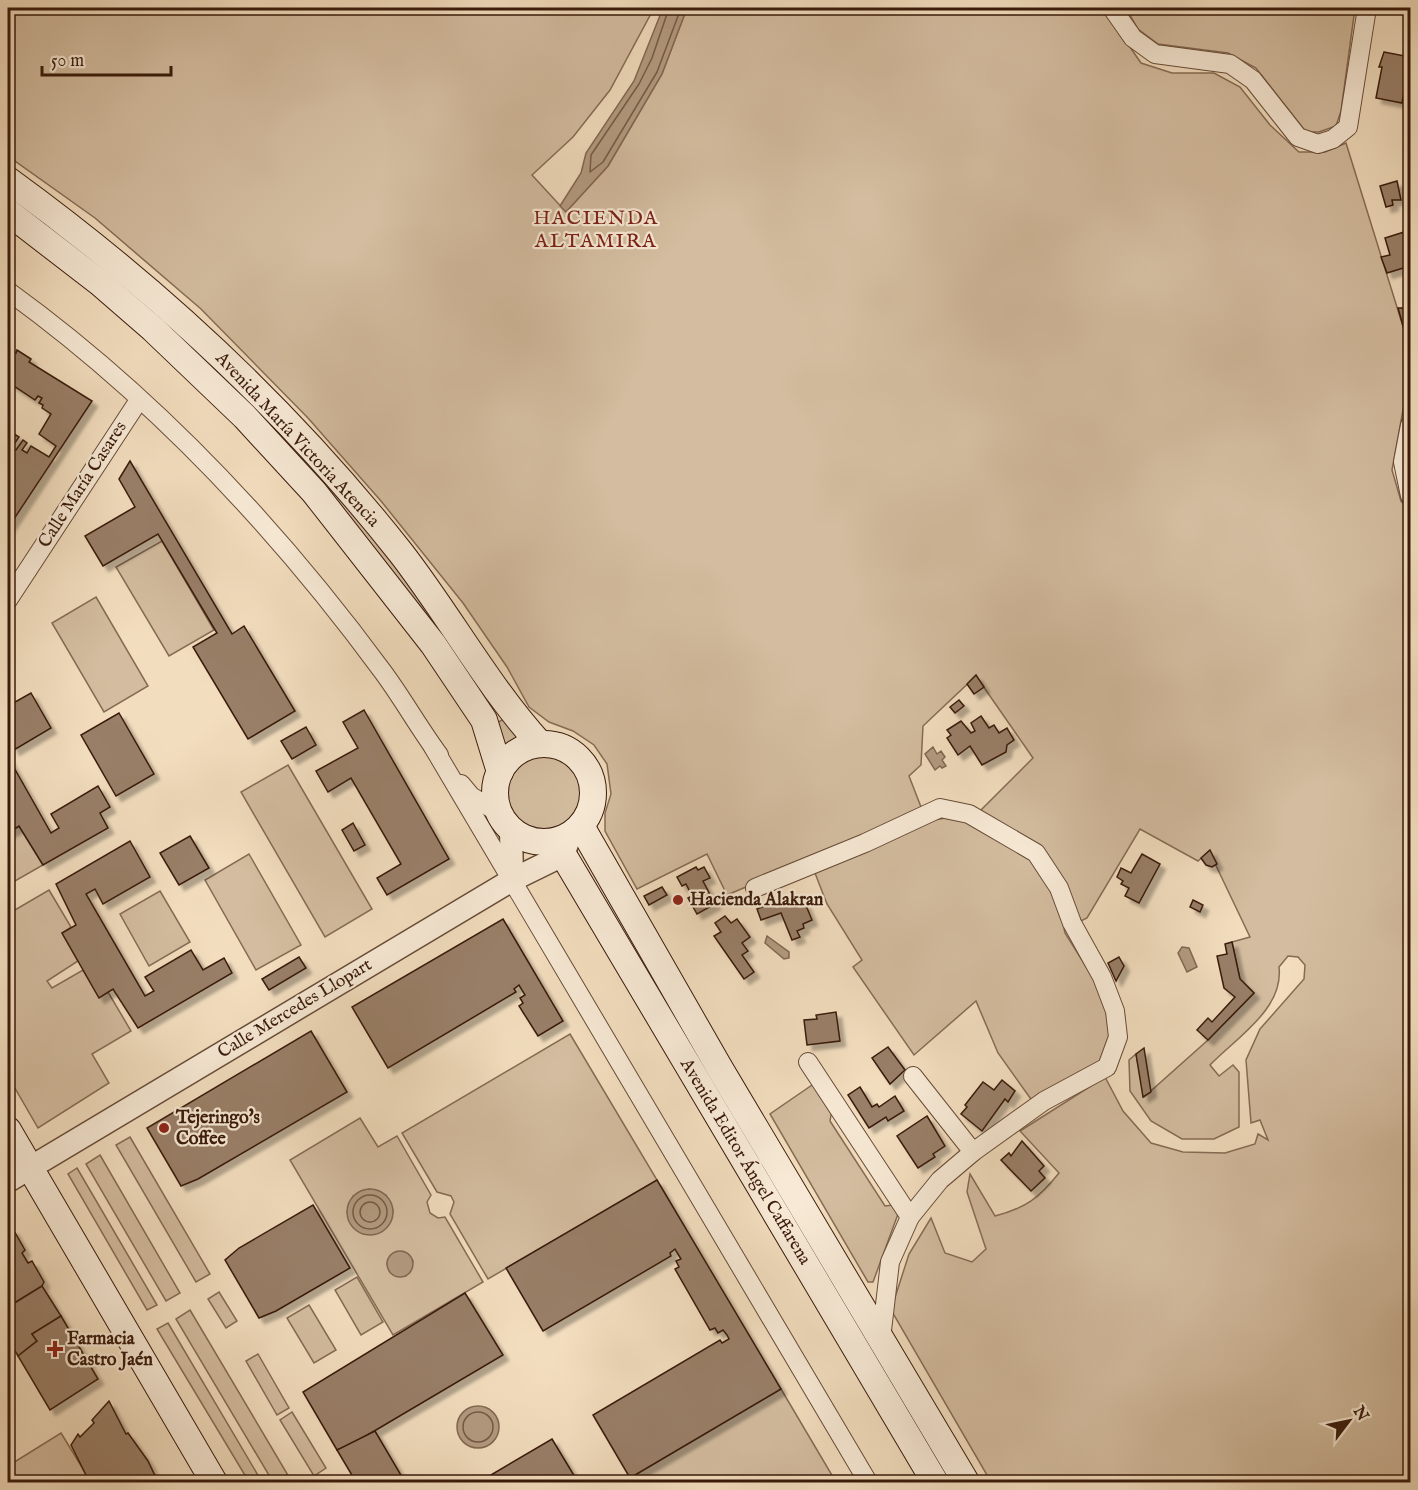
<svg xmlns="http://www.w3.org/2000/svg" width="1418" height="1490" viewBox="0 0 1418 1490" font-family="'IM FELL English',serif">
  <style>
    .green { fill: #d3bc9f; stroke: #866b54; stroke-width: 1.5; fill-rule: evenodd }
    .water { fill: #b39b81; stroke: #826751; stroke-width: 1.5 }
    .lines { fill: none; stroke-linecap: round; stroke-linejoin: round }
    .shore { stroke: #765a46; stroke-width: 1.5 }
    .building { fill: #997f68; stroke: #391a0a; stroke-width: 1.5; filter: url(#shadow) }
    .minor-casing { stroke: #674b37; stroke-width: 20 }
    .tertiary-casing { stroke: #674b37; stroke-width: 25 }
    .secondary-casing { stroke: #391a0a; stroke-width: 28 }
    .minor { stroke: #f7e9d5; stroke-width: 18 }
    .tertiary { stroke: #f7e9d5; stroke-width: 22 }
    .secondary { stroke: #f7e9d5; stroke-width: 26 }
    .poi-dot { fill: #8f2418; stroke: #f7e9d5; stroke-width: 2 }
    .labels { text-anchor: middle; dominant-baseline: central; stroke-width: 4.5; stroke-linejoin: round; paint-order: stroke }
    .street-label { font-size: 18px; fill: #391a0a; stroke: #f7e9d5 }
    .poi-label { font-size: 18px; font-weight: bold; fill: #391a0a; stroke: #f7e9d5; text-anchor: start }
    .neighbourhood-label { font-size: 20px; letter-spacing: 1.5px; fill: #7a1f14; stroke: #f7e9d5 }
  </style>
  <defs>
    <filter id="shadow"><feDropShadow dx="5.5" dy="5.5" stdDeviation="1.5" flood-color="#0004"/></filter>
  </defs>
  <rect width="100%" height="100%" fill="#f2ddbe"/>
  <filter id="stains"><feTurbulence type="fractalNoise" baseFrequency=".00333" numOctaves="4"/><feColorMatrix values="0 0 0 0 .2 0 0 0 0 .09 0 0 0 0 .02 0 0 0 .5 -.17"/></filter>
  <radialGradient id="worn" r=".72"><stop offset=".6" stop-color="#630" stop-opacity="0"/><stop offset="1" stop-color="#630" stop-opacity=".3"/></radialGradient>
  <!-- green -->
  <g class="green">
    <path d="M 8,8 L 654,8 L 610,90 L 573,137 L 532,175 L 566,212 L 608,166 L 662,74 L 687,8 L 1103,8 L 1141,63 L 1172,73 L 1214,73 L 1240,87 L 1270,125 L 1299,152 L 1325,152 L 1346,143 L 1405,333 L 1408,383 L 1392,470 L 1401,501 L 1410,510 L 1410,1482 L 991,1482 L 891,1310 L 909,1254 L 931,1218 L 945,1253 L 972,1262 L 986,1249 L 967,1192 L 970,1174 L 995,1216 C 1026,1208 1039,1198 1059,1173 L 1020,1131 L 1105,1077 L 1123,1111 L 1151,1143 L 1183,1152 L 1225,1153 L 1255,1144 L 1258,1134 L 1268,1140 L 1260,1120 L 1251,1123 L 1246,1060 L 1260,1029 L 1304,979 L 1305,965 L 1298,957 L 1288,956 L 1279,967 C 1284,1009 1236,1038 1210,1065 L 1219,1076 L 1233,1065 L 1239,1072 L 1239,1127 L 1214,1139 L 1182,1139 L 1151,1121 L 1130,1091 L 1129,1060 L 1136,1054 L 1144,1097 L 1208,1040 L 1254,993 L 1240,979 L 1232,942 L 1250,937 L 1209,851 L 1198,861 L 1140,829 L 1087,918 L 1077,923 L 1065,887 L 976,815 L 1033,758 L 976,676 L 923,726 L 921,765 L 909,776 L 921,807 L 886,828 L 727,895 L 707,854 L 637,889 L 605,831 L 605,813 L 611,794 L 607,764 L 594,745 L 573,731 L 549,722 L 529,707 L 507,667 L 463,603 L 381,501 L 308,418 L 201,309 L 95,218 L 8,156 Z"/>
    <polygon points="1126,8 1355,8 1341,111 1336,126 1319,132 1306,132 1256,68 1228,53 1158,44 1138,29"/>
    <polygon points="8,191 145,299 266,414 390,555 495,702 487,707 384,562 8,201"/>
    <polygon points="162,541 214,630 169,656 116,567"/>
    <polygon points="96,597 148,686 104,712 52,623"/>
    <polygon points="505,718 521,737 506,747 497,723"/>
    <circle cx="544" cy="792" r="38"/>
    <polygon points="288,765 372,909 325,937 241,792"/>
    <polygon points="951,817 980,826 1032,858 1056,892 1065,933 1107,1000 1114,1027 1107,1053 1093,1069 1033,1102 998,1053 976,1001 914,1055 853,967 862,960 827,904 813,868 929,821"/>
    <polygon points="19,826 43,865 8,885 8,833"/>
    <polygon points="249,854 301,945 256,970 205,880"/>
    <polygon points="49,890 71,927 62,933 78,961 47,981 52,988 83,970 99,997 108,992 131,1031 92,1054 109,1083 38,1128 8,1076 8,914"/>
    <polygon points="160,891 190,942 149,966 120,914"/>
    <polygon points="570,1034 657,1180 488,1279 450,1214 454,1202 451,1196 437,1192 402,1133"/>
    <polygon points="815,1083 832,1109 830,1121 885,1206 893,1205 898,1214 873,1282 868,1282 770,1114"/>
    <path d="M 360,1118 L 378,1147 L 397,1136 L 431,1195 L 427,1202 L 430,1213 L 438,1218 L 445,1217 L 483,1282 L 393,1335 L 290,1160 ZM 369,1189 L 386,1195 L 393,1210 C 392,1227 380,1235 363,1234 L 347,1212 L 353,1196 ZM 408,1254 L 413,1261 L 406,1276 L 397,1276 L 387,1264 L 390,1256 Z"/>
    <polygon points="130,1137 210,1274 196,1282 116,1145"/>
    <polygon points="100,1155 180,1293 166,1301 86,1164"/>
    <polygon points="77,1168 157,1305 147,1310 68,1174"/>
    <polygon points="357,1277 383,1322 361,1335 335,1290"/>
    <polygon points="219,1292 237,1321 226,1328 208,1299"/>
    <polygon points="309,1305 336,1350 314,1363 287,1318"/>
    <polygon points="190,1310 292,1482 273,1482 176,1319"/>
    <polygon points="168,1323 262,1482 249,1482 157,1329"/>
    <polygon points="258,1354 289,1408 277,1415 246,1361"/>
    <polygon points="781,1389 836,1482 623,1482 630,1478"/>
    <polygon points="292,1412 326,1468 314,1476 280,1420"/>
    <polygon points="61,1433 91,1482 8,1482 8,1466"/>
  </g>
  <!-- water -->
  <g class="water">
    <polygon points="663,8 687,8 662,74 608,166 566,212 560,206 581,173 586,153 634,81"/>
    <polygon points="933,747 937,754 941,751 945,757 942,760 946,766 942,768 940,766 935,770 925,754"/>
    <polygon points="767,936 789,952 789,958 784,959 765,943"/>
    <polygon points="1182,947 1189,948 1197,967 1187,972 1178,953"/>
    <circle cx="370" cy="1212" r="23"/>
    <circle cx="400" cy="1264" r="13"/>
    <circle cx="478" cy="1427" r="21"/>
  </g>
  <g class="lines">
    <!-- shore -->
    <g class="shore">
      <polyline points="669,8 652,58 639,84 591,155 590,172 603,162 657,72 681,8"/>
      <circle cx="370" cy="1212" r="17"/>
      <circle cx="370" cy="1212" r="10"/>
      <circle cx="478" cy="1427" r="15"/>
    </g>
  </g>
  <!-- building -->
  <g class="building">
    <polygon points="1384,52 1410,57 1402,103 1376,98 1382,67 1379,67"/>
    <polygon points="1397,181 1401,200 1392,200 1393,205 1386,207 1380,186"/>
    <polygon points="1404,232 1410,266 1387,273 1381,257 1390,255 1385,238"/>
    <polygon points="1398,308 1406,308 1405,333"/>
    <polygon points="8,347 16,353 17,350 31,359 29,362 92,401 8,528 8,481 12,474 8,471 8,430 19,437 12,447 16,450 23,440 27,443 22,450 27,453 31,446 49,457 56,446 39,434 51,414 42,408 43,405 39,403 42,398 38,396 35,400 8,382"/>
    <polygon points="130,461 232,634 244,626 295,711 248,739 193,647 217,633 158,534 103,566 85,536 135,507 119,479"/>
    <polygon points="976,675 984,687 974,694 967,684"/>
    <polygon points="31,693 51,728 14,750 8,738 8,706"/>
    <polygon points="959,700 964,706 955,713 950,707"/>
    <polygon points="364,710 449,859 387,895 377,878 401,864 351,778 328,792 316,771 358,748 343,722"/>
    <polygon points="119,713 154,774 116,796 81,735"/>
    <polygon points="981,716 989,728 994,725 999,733 1007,728 1014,740 1007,745 1006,752 982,765 970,746 958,755 947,738 951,735 947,730 961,721 971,733 975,731 971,723"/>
    <polygon points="306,727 316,745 292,759 281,741"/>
    <polygon points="8,757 51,833 59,828 51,814 98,786 110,807 100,813 108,828 43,865 19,826 8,833"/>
    <polygon points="353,823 365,845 354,851 342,830"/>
    <polygon points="190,836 209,868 179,885 160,853"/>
    <polygon points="130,841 150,877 103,904 95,889 86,894 145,996 154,991 145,977 191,950 203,970 224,958 232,973 138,1028 113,989 99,998 62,933 76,925 56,884"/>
    <polygon points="1210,850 1217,864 1212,867 1206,865 1201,858"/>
    <polygon points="1142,854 1160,864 1139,903 1125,896 1129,888 1121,884 1123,881 1117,877 1121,868 1131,873"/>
    <polygon points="696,867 698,870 704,867 710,878 703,881 715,904 697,914 688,898 692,896 686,884 682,886 677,877"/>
    <polygon points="662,887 667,895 649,905 644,896"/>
    <polygon points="791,895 795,907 805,903 812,920 803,924 804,928 797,931 800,937 792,940 781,913 761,920 757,909"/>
    <polygon points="1193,900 1203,905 1200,912 1190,907"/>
    <polygon points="725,916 731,923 737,919 750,937 742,943 748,951 742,955 754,972 744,979 714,936 721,932 715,923"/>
    <polygon points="503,919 563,1021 538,1036 519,1006 523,1003 520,998 525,995 519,985 514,989 516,992 388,1068 352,1007"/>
    <polygon points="1232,942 1240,979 1254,993 1208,1040 1197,1030 1208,1018 1212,1022 1235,997 1224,988 1217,956 1227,954 1225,944"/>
    <polygon points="299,957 306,968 269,990 262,979"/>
    <polygon points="1119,957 1124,966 1116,981 1108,963"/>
    <polygon points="836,1012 840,1041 807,1045 804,1020 817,1019 816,1015"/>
    <polygon points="311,1031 347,1092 198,1179 181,1186 147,1128"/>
    <polygon points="888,1047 905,1070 890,1084 872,1058"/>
    <polygon points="1144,1048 1151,1092 1143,1097 1136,1054"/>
    <polygon points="1002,1080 1015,1091 1008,1102 1005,1099 982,1131 961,1114 967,1107 965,1105 983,1082 994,1090"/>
    <polygon points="860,1087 872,1107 877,1104 879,1107 895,1096 904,1111 888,1121 886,1117 869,1128 848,1095"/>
    <polygon points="927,1116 945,1146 933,1154 935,1157 918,1168 897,1136"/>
    <polygon points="1022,1141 1044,1166 1039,1171 1045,1178 1031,1191 1001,1160 1009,1153 1011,1156"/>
    <polygon points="657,1180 781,1389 630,1478 593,1415 720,1340 722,1343 729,1339 727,1335 723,1330 718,1333 715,1328 710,1330 675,1269 679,1267 676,1261 681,1259 675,1249 670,1253 671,1256 543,1331 506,1268"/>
    <polygon points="313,1205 350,1268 276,1311 259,1318 225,1260 239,1248"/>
    <polygon points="13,1229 25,1250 22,1253 28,1263 32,1261 44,1282 42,1286 8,1307 8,1230"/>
    <polygon points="42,1286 61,1316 32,1334 37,1341 18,1356 8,1339 8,1307"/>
    <polygon points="465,1293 503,1355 354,1443 337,1450 303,1392"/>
    <polygon points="61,1316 98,1379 50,1410 18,1356 37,1341 32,1334"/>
    <polygon points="109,1401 126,1434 128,1433 148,1461 158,1482 91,1482 86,1475 71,1445 78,1434 80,1437 94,1423 92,1420"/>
    <polygon points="375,1431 405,1482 356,1482 337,1450"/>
    <polygon points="552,1439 578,1482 479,1482"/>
  </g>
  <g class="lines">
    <!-- minor casing -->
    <g class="minor-casing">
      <g id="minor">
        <polyline points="1112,8 1133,38 1155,54 1230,64 1253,80 1298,137 1318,144 1333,139 1348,127 1367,8"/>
        <path d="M 8,291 C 153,396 277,528 383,672 C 403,699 419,728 439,755"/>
        <polyline points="1410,425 1403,462 1410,496"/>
        <polyline points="8,600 139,400"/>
        <polyline points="433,747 868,1482"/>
        <polyline points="461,784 471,796 499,813"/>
        <polyline points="755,888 865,843 940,808 969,814 1036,853 1059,888 1072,923 1102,977 1115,1011 1118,1037 1107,1067 1044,1101 973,1152"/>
        <polyline points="808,1062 910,1217 890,1262 881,1339"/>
        <polyline points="910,1217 940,1180 973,1152 913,1076"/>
      </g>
    </g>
    <!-- tertiary casing -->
    <g class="tertiary-casing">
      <g id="tertiary">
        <polyline points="511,829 512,880"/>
        <polyline points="8,1181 512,880 563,855 570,836"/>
      </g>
    </g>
    <!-- secondary casing -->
    <g class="secondary-casing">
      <g id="secondary">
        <path d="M 8,180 C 154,286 289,411 401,553 C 449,615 488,687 540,744"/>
        <polyline points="8,212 100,283 153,329 245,417 314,492 433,644 484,720 500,772"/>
        <circle cx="544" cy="793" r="49"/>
        <polyline points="581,826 719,1067 966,1482"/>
        <polyline points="555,841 935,1482"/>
        <polyline points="8,1130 214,1482"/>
      </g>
    </g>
    <!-- minor -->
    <use href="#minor" class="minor"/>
    <!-- tertiary -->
    <use href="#tertiary" class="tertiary"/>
    <!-- secondary -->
    <use href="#secondary" class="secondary"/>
  </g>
  <!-- markers -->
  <g class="poi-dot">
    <circle cx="678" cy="900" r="6"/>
    <circle cx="164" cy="1128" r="6"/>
    <path d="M52 1340h6v6h6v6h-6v6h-6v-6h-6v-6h6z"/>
  </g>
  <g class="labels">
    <!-- street labels -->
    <g class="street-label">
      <text transform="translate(297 440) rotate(47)">Avenida María Victoria Atencia</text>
      <text transform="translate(83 485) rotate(-57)">Calle María Casares</text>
      <text transform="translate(295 1009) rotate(-31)">Calle Mercedes Llopart</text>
      <text transform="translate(745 1162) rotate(59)">Avenida Editor Ángel Caffarena</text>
    </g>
    <!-- poi labels -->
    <g class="poi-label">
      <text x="690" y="900">Hacienda Alakran</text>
      <text x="176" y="1118">Tejeringo's<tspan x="176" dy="21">Coffee</tspan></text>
      <text x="67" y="1339">Farmacia<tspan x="67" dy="21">Castro Jaén</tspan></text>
    </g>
    <!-- neighbourhood labels -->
    <g class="neighbourhood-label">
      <text x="596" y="218">HACIENDA<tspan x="596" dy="23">ALTAMIRA</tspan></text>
    </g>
  </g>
  <!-- margin -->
  <rect width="1418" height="1490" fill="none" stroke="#f2ddbe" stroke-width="30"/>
  <rect x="9" y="9" width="1400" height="1472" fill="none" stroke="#391a0a" stroke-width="3"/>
  <rect x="15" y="15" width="1388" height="1460" fill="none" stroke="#391a0a" stroke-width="1.5"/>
  <!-- north arrow -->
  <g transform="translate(1349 1421) rotate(58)" stroke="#f7e9d5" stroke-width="4.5" paint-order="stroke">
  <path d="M0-4.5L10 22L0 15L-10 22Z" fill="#391a0a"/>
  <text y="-9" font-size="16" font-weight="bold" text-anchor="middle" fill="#391a0a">N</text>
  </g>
  <!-- scale -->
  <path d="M42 66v9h129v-9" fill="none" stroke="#391a0a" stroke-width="3"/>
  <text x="51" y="66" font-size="18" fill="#391a0a" stroke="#f7e9d5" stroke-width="4.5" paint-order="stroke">50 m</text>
  <rect width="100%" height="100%" filter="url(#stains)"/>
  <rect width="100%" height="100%" fill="url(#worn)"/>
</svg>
